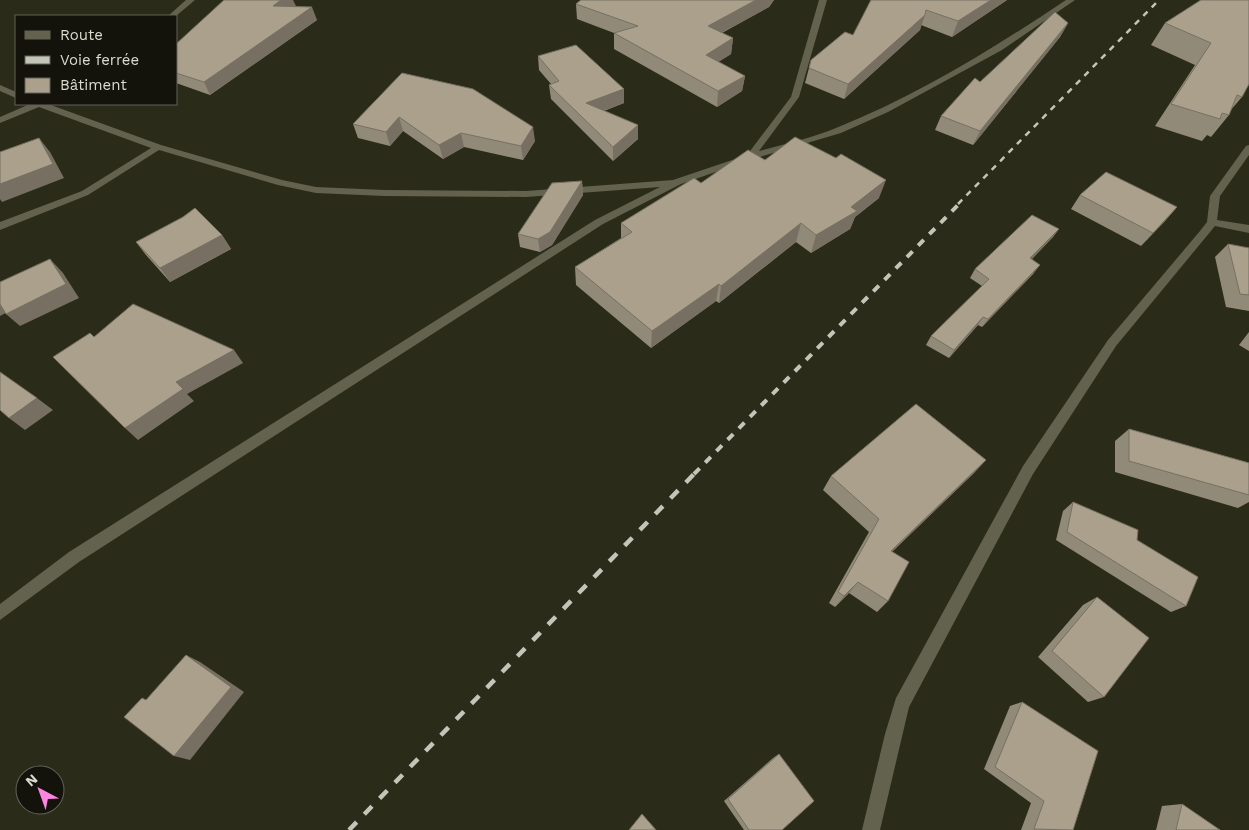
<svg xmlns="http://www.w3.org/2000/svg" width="1249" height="830" viewBox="0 0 1249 830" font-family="'Work Sans',sans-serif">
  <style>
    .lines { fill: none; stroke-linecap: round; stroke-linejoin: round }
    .minor { fill: #62624e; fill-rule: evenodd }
    .rail-far2 { stroke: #c4c5b9; stroke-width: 2.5; stroke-dasharray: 6 6; stroke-linecap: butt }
    .rail-far1 { stroke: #c4c5b9; stroke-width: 4; stroke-dasharray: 8 8; stroke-linecap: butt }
    .rail { stroke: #c4c5b9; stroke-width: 4.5; stroke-dasharray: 11 11; stroke-linecap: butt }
    .wall { fill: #928a78 }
    .shaded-wall { fill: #777062 }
    .building { fill: #aaa08c; stroke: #777062 }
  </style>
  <rect width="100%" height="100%" fill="#2b2b19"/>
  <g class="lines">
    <!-- minor -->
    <g class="minor">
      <polygon points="186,0 195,0 176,16 168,16"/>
      <path d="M 819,0 L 827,0 L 799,97 L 759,151 C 785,144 812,138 836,128 C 917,96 994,48 1066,0 L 1075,0 L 1002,50 L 888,112 L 841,133 L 753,159 L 681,184 L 603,224 L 79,562 L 0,620 L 0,604 L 69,552 L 595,220 L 660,187 L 526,197 L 384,196 L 316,193 L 278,185 L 159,150 L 88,195 L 0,230 L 0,222 L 82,191 L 151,148 L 39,107 L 0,123 L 0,117 L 30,104 L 48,104 L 161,145 L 282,180 L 316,187 L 384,190 L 526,191 L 673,180 L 747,155 L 791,97 Z"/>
      <polygon points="0,85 16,92 16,98 0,91"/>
      <polygon points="1249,145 1249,155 1220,196 1217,220 1249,225 1249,233 1215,226 1116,346 1033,474 909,707 880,830 862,830 885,734 896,698 1023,466 1108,340 1200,231 1207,222 1210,196 1246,146"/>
    </g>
    <!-- rail-far2 -->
    <polyline class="rail-far2" points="958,204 1159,0"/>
    <!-- rail-far1 -->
    <polyline class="rail-far1" points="694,474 960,203"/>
    <!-- rail -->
    <polyline class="rail" points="349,830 695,473"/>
  </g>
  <!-- wall -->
  <g class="wall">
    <polygon points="581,0 774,0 769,7 722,33 733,38 731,54 718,62 745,76 742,91 717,107 614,49 614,33 577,19 576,4"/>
    <polygon points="871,0 1007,0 952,37 921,25 920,30 844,99 805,83 809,68 853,35"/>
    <polygon points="1201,0 1242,97 1230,111 1229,115 1211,137 1207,135 1202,141 1155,126 1195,65 1151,45 1165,23"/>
    <polygon points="296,6 294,7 317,20 210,95 176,83 176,44"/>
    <polygon points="1068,23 1060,37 973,145 935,130 941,116 980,82"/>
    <polygon points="538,56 624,103 604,111 638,125 638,139 613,161 551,99 549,85 551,84 539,70"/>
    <polygon points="402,73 535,141 523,160 464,147 443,159 403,131 390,146 358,138 353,124"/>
    <polygon points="765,160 879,198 855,217 850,229 811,253 796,242 719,303 716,301 651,348 576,285 575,267 621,238 621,223 701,183"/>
    <polygon points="582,181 583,195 552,245 540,252 520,247 518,234"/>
    <polygon points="1080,195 1177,207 1165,221 1141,246 1071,209"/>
    <polygon points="1059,229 1053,237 1032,259 1034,273 982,327 978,325 949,358 926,345 931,336 982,286 970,278 975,269"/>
    <polygon points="222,235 231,249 170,282 146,255 136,242"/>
    <polygon points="1228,244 1249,248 1249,311 1226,307 1215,257"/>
    <polygon points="1249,332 1249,351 1239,345"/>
    <polygon points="1129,429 1249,463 1249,502 1238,508 1115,472 1115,441"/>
    <polygon points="986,460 973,474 892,552 888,601 877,612 849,593 835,607 829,603 869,532 823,490 831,476"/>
    <polygon points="1073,502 1186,606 1171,612 1056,540 1063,511"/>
    <polygon points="1097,597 1104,697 1088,702 1038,657 1083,605"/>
    <polygon points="1022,702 1073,830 1021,830 1031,803 984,769 1010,706"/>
    <polygon points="779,754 782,830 744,830 724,801 773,758"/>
    <polygon points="1182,804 1220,830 1156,830 1162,806"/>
  </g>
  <!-- shaded-wall -->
  <g class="shaded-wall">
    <polygon points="281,0 293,0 296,6 278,19 273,6"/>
    <polygon points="756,0 774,0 769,7 706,41 708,26"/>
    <polygon points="991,0 1007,0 952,37 958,21"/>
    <polygon points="312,7 317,20 210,95 204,82"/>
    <polygon points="925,15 920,30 844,99 848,84"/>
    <polygon points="1068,23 1060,37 973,145 980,131"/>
    <polygon points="733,38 731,54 704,71 706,55"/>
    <polygon points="745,76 742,91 717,107 718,91"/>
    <polygon points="624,89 624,103 586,117 586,103"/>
    <polygon points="399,117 403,131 390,146 386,132"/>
    <polygon points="638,125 638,139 613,161 613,147"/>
    <polygon points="533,127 535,141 523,160 521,146"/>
    <polygon points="461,133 464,147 443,159 439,145"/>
    <polygon points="39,138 50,152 64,178 2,202 0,199 0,184"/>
    <polygon points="886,180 879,198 855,217 850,229 811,253 816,235 851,207"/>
    <polygon points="582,181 583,195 552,245 540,252 538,239"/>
    <polygon points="1177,207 1165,221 1141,246"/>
    <polygon points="801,223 796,242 719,303 721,286"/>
    <polygon points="1059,229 1053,237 1024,267 1030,258"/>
    <polygon points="222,235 231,249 170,282 160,268"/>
    <polygon points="50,259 63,273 79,298 20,326 6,314"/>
    <polygon points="1040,265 1034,273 982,327 988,319"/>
    <polygon points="719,284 716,301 651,348 652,331"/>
    <polygon points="0,300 11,310 0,316"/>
    <polygon points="983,317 978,325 949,358 954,350"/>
    <polygon points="234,350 243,363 187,394 194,401 138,440 125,428 176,382"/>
    <polygon points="37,398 53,410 25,430 9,418"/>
    <polygon points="986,460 973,474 880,563 891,551"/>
    <polygon points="858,582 849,593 835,607 844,596"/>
    <polygon points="186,655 200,662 244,692 190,760 174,756"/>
  </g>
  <!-- building -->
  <g class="building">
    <polygon points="224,0 281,0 273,6 312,7 204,82 176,73 176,44"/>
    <polygon points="581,0 756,0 708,26 733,38 706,55 745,76 718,91 614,33 638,26 576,4"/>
    <polygon points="871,0 991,0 958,21 926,10 925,15 848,84 809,68 811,60 845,32 853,35"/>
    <polygon points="1201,0 1249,0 1249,84 1242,97 1237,95 1229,115 1222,113 1220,119 1171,104 1211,43 1165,23"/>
    <polygon points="1055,12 1068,23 980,131 941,116 975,78 980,82"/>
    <polygon points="576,45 624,89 586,103 638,125 613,147 549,85 559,81 538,56"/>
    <polygon points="402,73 473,89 533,127 521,146 461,133 439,145 399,117 386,132 353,124"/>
    <polygon points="795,137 836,158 841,154 886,180 851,207 857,211 816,235 801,223 721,286 719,284 652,331 575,267 632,232 621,223 694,178 701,183 748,150 765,160"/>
    <polygon points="39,138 53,164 0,184 0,152"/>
    <polygon points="1106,172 1177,207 1153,233 1080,195"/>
    <polygon points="582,181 550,232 538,239 518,234 552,183"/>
    <polygon points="195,208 222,235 160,268 136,242 183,217"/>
    <polygon points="1032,215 1059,229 1030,258 1040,265 988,319 983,317 954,350 931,336 989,279 975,269"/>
    <polygon points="1228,244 1249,248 1249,295 1240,294"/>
    <polygon points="50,259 66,284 6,314 0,304 0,282"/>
    <polygon points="133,304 234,350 176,382 183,389 125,428 53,357 90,333 94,337"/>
    <polygon points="0,372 37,398 9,418 0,410"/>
    <polygon points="916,404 986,460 891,551 909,562 888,601 858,582 844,596 838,592 879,519 831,476"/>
    <polygon points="1129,429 1249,463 1249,495 1129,461"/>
    <polygon points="1073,502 1138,530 1137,540 1198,577 1186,606 1067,532"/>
    <polygon points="1097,597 1149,638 1104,697 1052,651"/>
    <polygon points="186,655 231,687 174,756 124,717 142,698 146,700"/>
    <polygon points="1022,702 1098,751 1073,830 1034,829 1044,801 995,767"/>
    <polygon points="779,754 814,801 782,830 749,830 728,799"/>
    <polygon points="1182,804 1220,830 1176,830"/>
    <polygon points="642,814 656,830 629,830"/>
  </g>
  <!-- legend -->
  <rect x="15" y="15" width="162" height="90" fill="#13130b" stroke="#636359"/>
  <rect x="25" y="31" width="25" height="8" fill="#62624e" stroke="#636359"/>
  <text x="60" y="40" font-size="15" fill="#dadbcf">Route</text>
  <rect x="25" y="56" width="25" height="8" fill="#c4c5b9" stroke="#636359"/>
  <text x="60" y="65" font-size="15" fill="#dadbcf">Voie ferrée</text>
  <rect x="25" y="78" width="25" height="15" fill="#aaa08c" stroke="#636359"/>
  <text x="60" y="90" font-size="15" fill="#dadbcf">Bâtiment</text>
  <!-- north arrow -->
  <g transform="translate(40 790) rotate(319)"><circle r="24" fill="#13130b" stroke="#636359"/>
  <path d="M0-4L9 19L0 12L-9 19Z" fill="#fe85e0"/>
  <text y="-8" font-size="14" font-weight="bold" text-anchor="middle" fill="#dadbcf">N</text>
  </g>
</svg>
